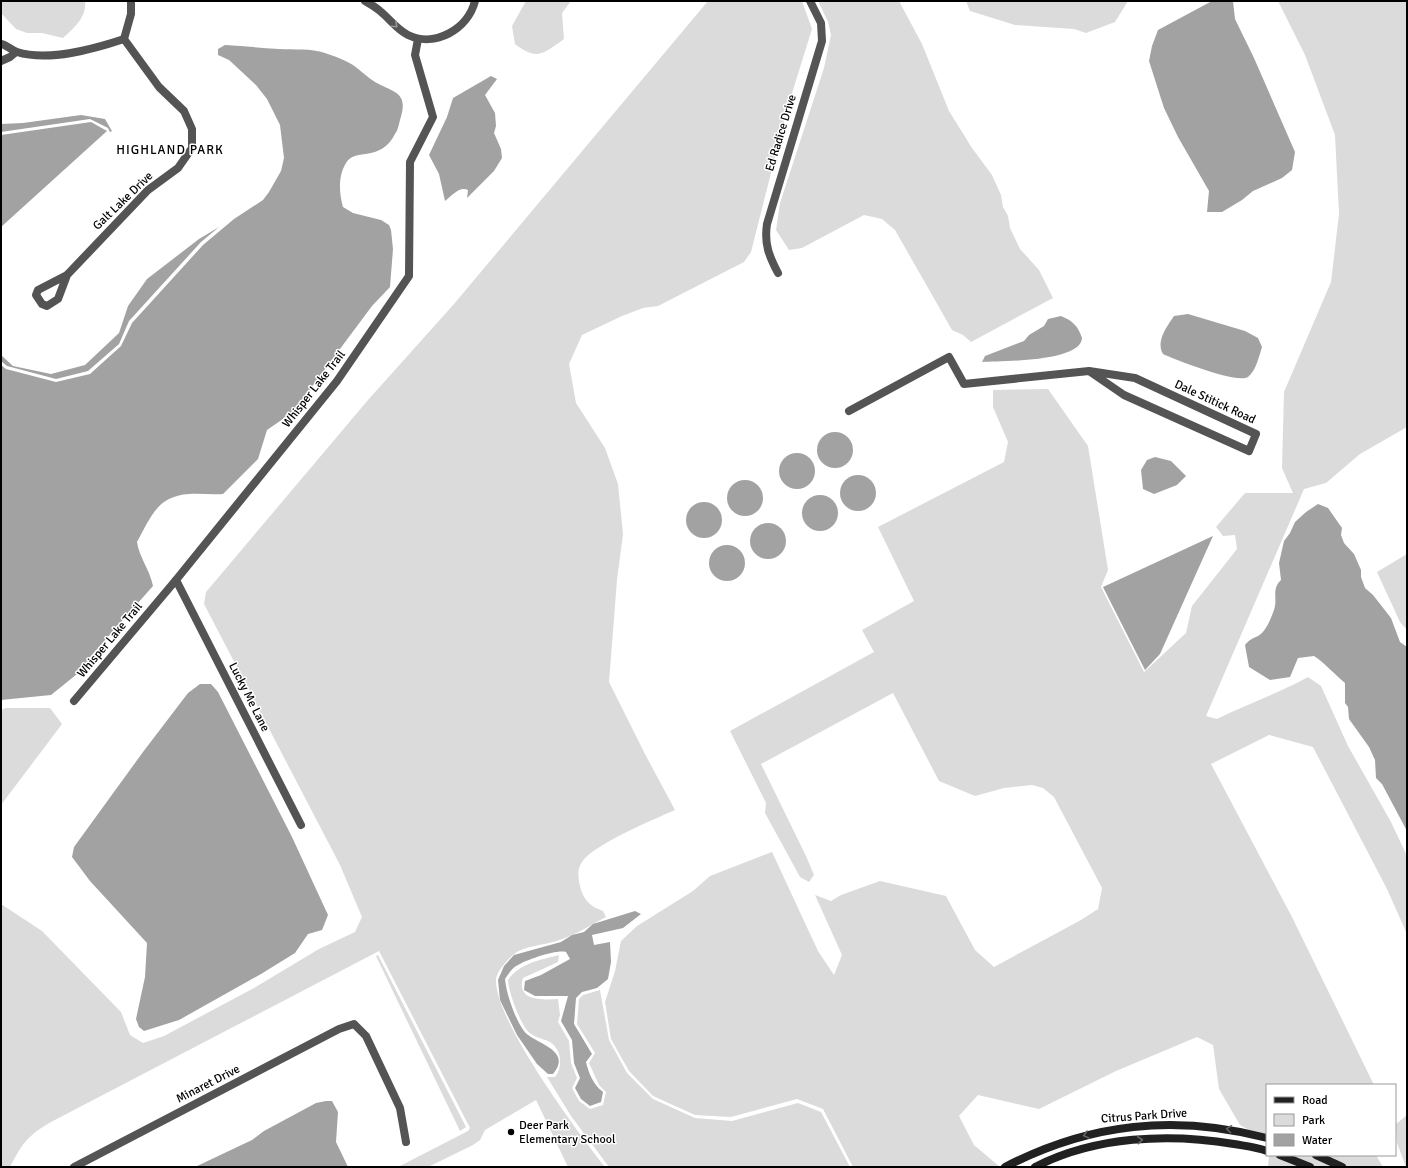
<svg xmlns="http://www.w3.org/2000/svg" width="1408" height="1168" viewBox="0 0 1408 1168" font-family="Signika,sans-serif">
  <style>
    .green { fill: #dbdbdb }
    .water { fill: #a2a2a2 }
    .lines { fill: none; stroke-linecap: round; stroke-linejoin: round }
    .street { stroke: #545454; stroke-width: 8 }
    .secondary { stroke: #212121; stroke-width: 8 }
    .oneway { stroke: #989898 }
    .oneway2 { stroke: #646464 }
    .poi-dot { fill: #000; stroke: #fff; stroke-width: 1.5 }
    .labels { text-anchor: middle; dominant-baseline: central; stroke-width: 3; stroke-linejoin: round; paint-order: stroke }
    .street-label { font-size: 12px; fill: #000; stroke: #fff }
    .poi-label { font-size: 12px; fill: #000; stroke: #fff; text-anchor: start }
    .neighbourhood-label { font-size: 13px; letter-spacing: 1px; fill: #000; stroke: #fff }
  </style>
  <rect width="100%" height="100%" fill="#fff"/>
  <!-- green -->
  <g class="green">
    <path d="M 1,1 L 85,1 C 87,17 74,28 63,38 L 42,33 L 27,33 L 16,29 L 1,13 Z"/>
    <path d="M 526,1 L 571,1 L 562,13 L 564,39 C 543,54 537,61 515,44 L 512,26 Z"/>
    <path d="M 708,1 L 802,1 L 812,29 L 788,106 L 751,252 L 744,262 L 658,306 L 643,308 L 622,316 L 582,335 L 569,364 L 576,403 L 605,448 L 618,484 L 623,534 L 617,580 L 609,682 L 646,756 L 675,810 C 653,820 594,844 582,862 C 577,868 578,879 580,886 C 583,900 591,907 603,911 L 606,917 C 591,925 575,935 559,940 C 547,945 522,946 513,955 C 507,960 497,971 496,979 C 494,1020 578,1132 605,1167 L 568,1167 L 536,1100 L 485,1130 L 480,1140 L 473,1145 L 428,1167 L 398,1167 L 468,1131 L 470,1128 L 379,951 L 51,1122 C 28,1135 22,1144 10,1167 L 1,1167 L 1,904 L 42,931 L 121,1012 L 130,1035 L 143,1043 L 164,1036 L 254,988 L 319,949 L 355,932 L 362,917 L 340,865 L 204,604 L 206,592 L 368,400 L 454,304 Z"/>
    <polygon points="818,1 899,1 922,44 949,111 972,148 992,175 1001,195 1003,207 1008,216 1010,228 1020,249 1039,270 1053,298 971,342 963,335 952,330 895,230 882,219 864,215 802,248 789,250 776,230 780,203 824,68 831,35 828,22"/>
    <polygon points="966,1 1128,1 1115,22 1086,33 1074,29 1015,25 970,11"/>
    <path d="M 1278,1 L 1407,1 L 1407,427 L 1360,454 L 1326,483 L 1304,489 L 1206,716 L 1217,719 C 1247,704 1279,693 1308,677 L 1321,686 L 1348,746 L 1391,822 L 1407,856 L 1407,934 L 1387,889 L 1313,747 L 1269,735 L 1211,764 L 1292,917 L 1374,1085 L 1267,1085 L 1267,1140 L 1240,1125 L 1219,1089 L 1213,1045 L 1197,1037 L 1116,1071 L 1039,1109 L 978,1095 L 959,1116 L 974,1145 L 1000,1167 L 853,1167 L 823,1109 L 797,1099 L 731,1117 L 695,1115 L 653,1096 L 629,1071 L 611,1039 L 605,1002 L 615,971 L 621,941 L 637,926 L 693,891 L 710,876 L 772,852 L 818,951 L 834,975 L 842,955 L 815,895 L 831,901 L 841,895 L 880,881 L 946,896 L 975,950 L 994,967 L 1081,920 L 1098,909 L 1102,888 L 1054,797 L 1043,788 L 1032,785 L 1004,788 L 975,796 L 939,781 L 893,693 L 761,764 L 806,856 L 814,875 L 809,882 L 800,877 L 765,813 L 766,803 L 730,731 L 874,652 L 862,630 L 914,601 L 878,527 L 1004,462 L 1008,442 L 993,407 L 993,390 L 1048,389 L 1088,446 L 1108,570 L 1101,587 L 1144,672 L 1186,633 L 1192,606 L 1237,549 L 1235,535 L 1223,536 L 1216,527 L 1245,493 L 1293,493 L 1282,468 L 1284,392 L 1331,282 L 1339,214 L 1335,135 L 1305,55 Z"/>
    <polygon points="1407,554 1407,630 1400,622 1377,572"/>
    <polygon points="6,708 50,708 62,724 1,805 1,710"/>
    <polygon points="378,955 466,1127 460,1131 376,956"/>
    <path d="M 559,955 L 558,962 L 523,978 C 516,1001 542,1000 558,999 L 560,1015 L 558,1022 L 569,1041 L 571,1063 L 577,1078 L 572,1088 L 579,1101 L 590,1109 L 603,1105 L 606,1092 L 599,1085 L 589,1063 L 595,1053 L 577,1024 L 579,999 L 583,995 L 600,990 L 609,1040 L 627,1073 L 653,1099 L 695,1118 L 732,1121 L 798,1103 L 821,1112 L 850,1167 L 609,1167 L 571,1116 L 547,1077 L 555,1077 C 563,1067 562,1050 550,1042 C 542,1038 531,1037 526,1029 C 518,1017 509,993 508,980 C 520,963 540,960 559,955 Z"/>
    <polygon points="1407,1115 1407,1167 1406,1167 1397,1143 1396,1124"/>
    <polygon points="1269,1155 1376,1155 1383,1167 1268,1167"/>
  </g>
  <!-- water -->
  <g class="water">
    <polygon points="1212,1 1233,1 1235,19 1254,58 1295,152 1292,170 1282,178 1253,191 1242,200 1222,212 1207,212 1209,191 1178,137 1164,108 1149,61 1152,46 1158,30"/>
    <path d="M 225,45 C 243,46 261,48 279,49 C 294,50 311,48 325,53 C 334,56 345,60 353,65 C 360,70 367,77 375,82 C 395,93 409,92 400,120 C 399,124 398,130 395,134 C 380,163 356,147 346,163 C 338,176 339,193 343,207 L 353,213 L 381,220 L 389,225 L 391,230 L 393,249 L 390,287 L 372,306 L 293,412 L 267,430 L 258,459 L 223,494 C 212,495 200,493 189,494 C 157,496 151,517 137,542 C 139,557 150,570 153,586 L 91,656 L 82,670 L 51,695 L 1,700 L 1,365 L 6,369 L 56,382 L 90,374 L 121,346 L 132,323 L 203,245 L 234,219 L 263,200 L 269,192 L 281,171 L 284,158 L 280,125 L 267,99 L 256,85 L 229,60 L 218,55 L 218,49 Z"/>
    <path d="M 491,76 L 497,79 L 485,95 L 495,113 L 496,126 L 494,133 L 501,149 L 502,158 L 494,171 L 467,198 L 468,190 C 459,186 452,196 445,201 L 439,174 L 429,155 L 447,117 L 453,98 Z"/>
    <polygon points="81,115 105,119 112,131 110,132 108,128 90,119 1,132 1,124 23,123"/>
    <polygon points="91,122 107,131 1,227 1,135"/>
    <polygon points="219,227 201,242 129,321 119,344 88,371 56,379 7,366 1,361 1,355 13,366 51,374 85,365 119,333 128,306 147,279 199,239"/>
    <path d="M 1188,314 L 1245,331 L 1258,338 L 1262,347 C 1259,356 1256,371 1248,377 C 1237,384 1176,360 1163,354 C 1156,341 1166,328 1174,316 Z"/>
    <path d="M 1061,316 C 1073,321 1078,326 1082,338 C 1081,362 1001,361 982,362 L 985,356 L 1024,341 L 1029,335 L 1044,326 L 1048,319 Z"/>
    <circle cx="835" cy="450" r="18"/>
    <circle cx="797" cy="471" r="18"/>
    <polygon points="1155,457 1171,461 1186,476 1177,485 1154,494 1143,489 1141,470 1147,460"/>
    <circle cx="858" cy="493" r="18"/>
    <circle cx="745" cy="498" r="18"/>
    <circle cx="820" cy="513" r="18"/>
    <circle cx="704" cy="520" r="18"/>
    <path d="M 1318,504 L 1328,508 L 1342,528 L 1341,535 L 1344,543 L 1354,554 L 1361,570 L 1361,577 L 1365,588 L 1373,595 L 1391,618 L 1400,642 L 1407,647 L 1407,831 L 1382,784 L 1376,778 L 1375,760 L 1369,747 L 1349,719 L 1348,707 L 1345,703 L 1345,683 C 1334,674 1326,664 1314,656 L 1298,658 L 1290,677 L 1270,680 L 1249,667 L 1245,645 C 1250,639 1252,639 1258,636 C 1266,632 1271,618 1274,610 C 1278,599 1271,589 1281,580 L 1279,563 L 1284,541 L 1290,533 L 1295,522 L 1306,512 Z"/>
    <circle cx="768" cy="541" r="18"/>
    <polygon points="1213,536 1160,654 1145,670 1103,587"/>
    <circle cx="727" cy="563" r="18"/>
    <polygon points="200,684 211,684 218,692 292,837 328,915 322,930 308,934 295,953 261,974 179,1020 144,1031 139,1027 136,1019 145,977 147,943 90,881 72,857 74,847 143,752 188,693"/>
    <path d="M 635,911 L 641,914 L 623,928 L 592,935 L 594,945 L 610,942 L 611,962 L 608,979 L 597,988 L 582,992 L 576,998 L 574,1024 L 592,1054 L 586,1062 C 589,1074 593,1084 603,1092 L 601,1102 L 590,1106 L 581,1099 L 575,1088 L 580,1078 L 574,1063 L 572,1040 L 561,1021 L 568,996 L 535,996 L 524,990 L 525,981 L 541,975 L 570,959 L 566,952 C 557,949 526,960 518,965 C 512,968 509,973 505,979 C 506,993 515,1019 524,1031 C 532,1043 574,1049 553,1074 L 548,1074 L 537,1064 L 517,1035 L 500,1000 L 498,980 L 504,966 L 514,955 L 561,942 L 572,935 L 584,932 L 593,924 Z"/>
    <polygon points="326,1101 332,1101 338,1112 336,1142 348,1167 195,1167 252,1140 264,1131 316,1103"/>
  </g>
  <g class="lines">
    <!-- street -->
    <g class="street">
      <path d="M 365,1 C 370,4 376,7 380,11 C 390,19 396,29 408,35 C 435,48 468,29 475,1"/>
      <path d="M 1,44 C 7,45 11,50 17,52 C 49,62 94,49 124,39"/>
      <polyline points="1,61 10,57 16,52"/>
      <path d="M 778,273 C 769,256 764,244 767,224 L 822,41 L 821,23 L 810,1"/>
      <polyline points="67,275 58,299 47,306 42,304 36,295 38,290 67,275 148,190 178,168 192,148 192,129 184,111 159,87 124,39 131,14 131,1"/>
      <polyline points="849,411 949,357 964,384 1089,371 1124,395 1249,451 1256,434 1135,378 1089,371"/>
      <polyline points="176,580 301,825"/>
      <polyline points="74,701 176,580 337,381 409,276 410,162 433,117 415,55 418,39"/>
      <polyline points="74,1167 339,1029 354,1024 366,1036 400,1108 406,1142"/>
    </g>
    <!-- secondary -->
    <g class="secondary">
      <polyline points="1280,1155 1310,1167"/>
      <polyline points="1316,1155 1342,1167"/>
      <path d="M 1005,1167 C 1090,1123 1175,1114 1267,1138"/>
      <path d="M 1035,1167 C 1095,1136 1169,1133 1234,1144 C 1245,1146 1256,1147 1267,1151"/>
    </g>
  </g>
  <!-- one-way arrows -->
  <defs><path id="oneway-chevron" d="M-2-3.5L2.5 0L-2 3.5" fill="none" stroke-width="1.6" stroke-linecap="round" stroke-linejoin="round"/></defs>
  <use class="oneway" href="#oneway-chevron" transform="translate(395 25) rotate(43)"/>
  <g class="oneway2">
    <use href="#oneway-chevron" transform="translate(1229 1129) rotate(-172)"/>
    <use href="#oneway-chevron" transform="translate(1086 1135) rotate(165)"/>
    <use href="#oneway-chevron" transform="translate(1140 1140) rotate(-6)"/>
  </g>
  <!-- markers -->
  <circle class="poi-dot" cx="511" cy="1132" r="4"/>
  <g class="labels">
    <!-- street labels -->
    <g class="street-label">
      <text transform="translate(781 133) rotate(-73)">Ed Radice Drive</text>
      <text transform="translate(123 201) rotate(-44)">Galt Lake Drive</text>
      <text transform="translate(314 389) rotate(-52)">Whisper Lake Trail</text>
      <text transform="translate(1215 402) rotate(25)">Dale Stitick Road</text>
      <text transform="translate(110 640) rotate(-50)">Whisper Lake Trail</text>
      <text transform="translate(249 697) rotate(63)">Lucky Me Lane</text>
      <text transform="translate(208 1084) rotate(-27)">Minaret Drive</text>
      <text transform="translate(1144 1116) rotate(-4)">Citrus Park Drive</text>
    </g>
    <!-- poi labels -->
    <g class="poi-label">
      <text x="519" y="1125">Deer Park<tspan x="519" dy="14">Elementary School</tspan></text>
    </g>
    <!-- neighbourhood labels -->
    <g class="neighbourhood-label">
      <text x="170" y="150">HIGHLAND PARK</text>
    </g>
  </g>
  <!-- border -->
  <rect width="1408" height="1168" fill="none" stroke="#000000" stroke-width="4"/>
  <!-- legend -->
  <rect x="1266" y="1084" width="130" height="72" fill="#ffffff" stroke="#999999"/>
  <rect x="1274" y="1097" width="20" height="6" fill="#212121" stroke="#999999"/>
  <text x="1302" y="1104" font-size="12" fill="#000000">Road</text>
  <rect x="1274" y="1114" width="20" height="12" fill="#dbdbdb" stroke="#999999"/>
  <text x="1302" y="1124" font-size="12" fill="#000000">Park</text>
  <rect x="1274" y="1134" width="20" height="12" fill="#a2a2a2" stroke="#999999"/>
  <text x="1302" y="1144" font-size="12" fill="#000000">Water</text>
</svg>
